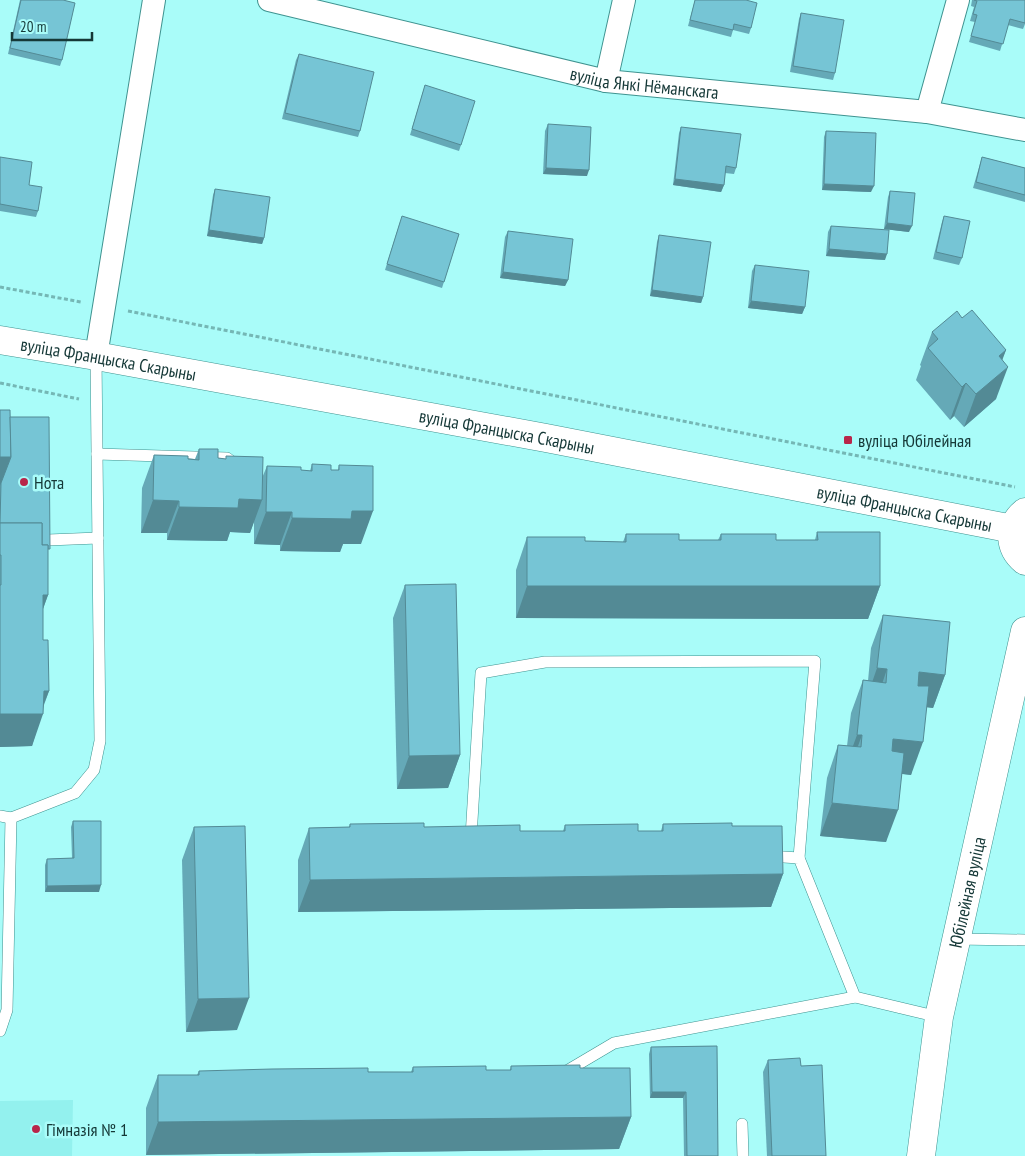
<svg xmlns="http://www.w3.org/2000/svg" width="1025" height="1156" viewBox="0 0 1025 1156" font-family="'PT Sans Narrow',sans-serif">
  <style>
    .built { fill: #93f1ee }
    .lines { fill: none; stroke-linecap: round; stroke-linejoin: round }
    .service-casing { stroke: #3f9390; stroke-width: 12 }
    .minor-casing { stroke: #3f9390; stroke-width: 24 }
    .tertiary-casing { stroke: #3f9390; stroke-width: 29 }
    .path { stroke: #75b7b5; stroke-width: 3; stroke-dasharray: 4 2.5; stroke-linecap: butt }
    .service { stroke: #fff; stroke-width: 11 }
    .minor { stroke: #fff; stroke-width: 22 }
    .tertiary { stroke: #fff; stroke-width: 28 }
    .wall { fill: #65a9b7 }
    .shaded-wall { fill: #538a95 }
    .building { fill: #76c5d5; stroke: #538a95 }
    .poi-dot { fill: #b8264a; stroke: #a9fcf9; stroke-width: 2 }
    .labels { text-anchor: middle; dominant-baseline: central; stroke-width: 5; stroke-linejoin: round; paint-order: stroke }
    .street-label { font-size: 18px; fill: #153837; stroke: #a9fcf9 }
    .poi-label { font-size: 18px; fill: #153837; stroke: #a9fcf9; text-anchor: start }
  </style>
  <rect width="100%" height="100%" fill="#a9fcf9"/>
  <!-- built -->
  <polygon class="built" points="73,1100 72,1156 0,1156 0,1101"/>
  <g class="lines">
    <!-- service casing -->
    <g class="service-casing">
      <g id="service">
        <polyline points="97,454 227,458 238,466"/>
        <polyline points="48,540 98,538"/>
        <polyline points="0,816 11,818 75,793 94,770 100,741 96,356"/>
        <polyline points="471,837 481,673 545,662 815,661 799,858"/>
        <polyline points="768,856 799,858 855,997"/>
        <polyline points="956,939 1025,940"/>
        <polyline points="0,1031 7,1010 11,818"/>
        <polyline points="565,1072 614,1043 855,997 939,1017"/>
        <polyline points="742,1124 743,1156"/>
      </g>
    </g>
    <!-- minor casing -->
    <g class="minor-casing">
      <g id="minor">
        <path id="s1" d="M 269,0 L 606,81 L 927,112 L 1025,130"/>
        <polyline points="606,81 624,0"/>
        <polyline points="927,112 958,0"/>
        <polyline points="96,356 154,0"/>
      </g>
    </g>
    <!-- tertiary casing -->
    <g class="tertiary-casing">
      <g id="tertiary">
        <path id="s2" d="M 0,340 L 96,356 L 546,438 L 1013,529"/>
        <path d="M 1025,512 C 1008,526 1008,547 1025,561"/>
        <path id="s3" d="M 921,1156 L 939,1017 L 1025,631"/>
      </g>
    </g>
    <!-- path -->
    <g class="path">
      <polyline points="0,287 81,302"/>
      <polyline points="128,311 1015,487"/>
      <polyline points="0,383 79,399"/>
    </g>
    <!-- service -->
    <use href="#service" class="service"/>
    <!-- minor -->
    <use href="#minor" class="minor"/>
    <!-- tertiary -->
    <use href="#tertiary" class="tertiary"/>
  </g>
  <!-- wall -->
  <g class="wall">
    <polygon points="20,0 63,0 62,60 60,66 8,54"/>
    <polygon points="695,0 746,0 751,28 749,34 733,30 731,37 688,26"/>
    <polygon points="972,0 1025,0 1025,24 1023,29 1008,25 1000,51 969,42 975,22 970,21 974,7 971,6"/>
    <polygon points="801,13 835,73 833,80 790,72 799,19"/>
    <polygon points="299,54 360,131 358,137 282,119 296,60"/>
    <polygon points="425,85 461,145 459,151 410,135"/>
    <polygon points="548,124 587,176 543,174 545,131"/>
    <polygon points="681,127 736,168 734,174 725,173 724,185 721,192 673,185 679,133"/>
    <polygon points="826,131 871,192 822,190 824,137"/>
    <polygon points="0,157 29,185 38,211 36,217 0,211"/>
    <polygon points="982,157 1025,168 1025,202 973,188"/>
    <polygon points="215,189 264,238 262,244 207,236 213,195"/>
    <polygon points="890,191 909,232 884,229 888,197"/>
    <polygon points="944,216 962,258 959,265 933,259 942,222"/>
    <polygon points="400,222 459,234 442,288 385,270"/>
    <polygon points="831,226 885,260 826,256 828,232"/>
    <polygon points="508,231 568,280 565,286 500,278 505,237"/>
    <polygon points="659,235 703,297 701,303 650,296 657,242"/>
    <polygon points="755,265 805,307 802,314 748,308 752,271"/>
    <polygon points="962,318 1006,350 1002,359 996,399 964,427 954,416 950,420 916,380 921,366 920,365 932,332"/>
    <polygon points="0,410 10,417 48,556 48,595 43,609 43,640 49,691 44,705 32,746 0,747"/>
    <polygon points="199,449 218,458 226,459 226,456 262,478 267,466 301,470 310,471 312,464 331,470 338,470 339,465 361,544 343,544 340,552 280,551 280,545 254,544 254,521 250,533 230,532 227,541 167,540 167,533 141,533 142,488 154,455 195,459"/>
    <polygon points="817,532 880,586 868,619 516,618 516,570 527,537 585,541 623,542 626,534 679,540 718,540 721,534 776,540 815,540"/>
    <polygon points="405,585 460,755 448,788 397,789 393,618"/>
    <polygon points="883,615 945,675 933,708 927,707 911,775 902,774 886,842 820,836 827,778 838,745 847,746 851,713 863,680 868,681 871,648"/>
    <polygon points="73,821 99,892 45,892 45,865 47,859 72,858 71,827"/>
    <polygon points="350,824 424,827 520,831 563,831 565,825 638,831 661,831 663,824 732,826 783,874 771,907 298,912 298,860 309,828 349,827"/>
    <polygon points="194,827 237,1030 186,1032 182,860"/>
    <polygon points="717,1046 718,1156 684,1156 683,1098 650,1098 649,1054 651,1047"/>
    <polygon points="768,1060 801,1066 826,1156 767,1156 763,1072"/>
    <polygon points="511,1066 580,1068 631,1117 619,1149 146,1155 146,1108 158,1075 197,1075 199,1071 411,1072 413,1067 486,1070 510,1070"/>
  </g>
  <!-- shaded-wall -->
  <g class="shaded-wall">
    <polygon points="546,168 589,170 587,176 543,174"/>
    <polygon points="675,179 724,185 721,192 673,185"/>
    <polygon points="824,184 874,186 871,192 822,190"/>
    <polygon points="887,223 912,226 909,232 884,229"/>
    <polygon points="209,230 264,238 262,244 207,236"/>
    <polygon points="829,249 887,254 885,260 826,256"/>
    <polygon points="503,272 568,280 565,286 500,278"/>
    <polygon points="652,290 703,297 701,303 650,296"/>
    <polygon points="751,301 805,307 802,314 748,308"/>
    <polygon points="1006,350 996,377 1008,367 996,399 964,427 976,394 999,356"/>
    <polygon points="966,383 954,416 950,420 962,387"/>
    <polygon points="0,457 11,457 0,486"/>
    <polygon points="239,499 262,500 250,533 230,532 227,541 167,540 179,507"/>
    <polygon points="153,500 179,501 167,533 141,533"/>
    <polygon points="352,511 373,511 361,544 343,544 340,552 280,551 292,518"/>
    <polygon points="266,512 292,512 280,545 254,544"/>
    <polygon points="527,586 880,586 868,619 516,618"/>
    <polygon points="43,595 48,595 36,628"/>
    <polygon points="877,668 887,669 876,702 866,700"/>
    <polygon points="919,672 945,675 933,708 908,705"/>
    <polygon points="44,691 49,691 40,714 43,714 32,746 0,747 0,714"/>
    <polygon points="857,735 862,735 850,768 845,768"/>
    <polygon points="893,739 923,742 911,775 881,771"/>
    <polygon points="460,755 448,788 397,789 409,756"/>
    <polygon points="832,803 898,810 886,842 820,836"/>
    <polygon points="783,874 771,907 298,912 310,880"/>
    <polygon points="101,885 99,892 45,892 47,886"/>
    <polygon points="249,998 237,1030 186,1032 198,999"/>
    <polygon points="652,1092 686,1092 683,1098 650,1098"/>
    <polygon points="631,1117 619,1149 146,1155 158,1122"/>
  </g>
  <!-- building -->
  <g class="building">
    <polygon points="21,0 63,0 75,3 62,60 10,48"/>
    <polygon points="695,0 746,0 757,3 751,28 734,24 733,30 690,20"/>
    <polygon points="974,0 1025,0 1025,23 1010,19 1003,44 971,36 977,15 973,14 977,1"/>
    <polygon points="801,13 844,20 835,73 793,66"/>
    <polygon points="299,54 374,72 360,131 285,113"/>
    <polygon points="425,85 475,101 461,145 412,129"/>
    <polygon points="548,124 591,127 589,170 546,168"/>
    <polygon points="681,127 741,134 736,168 726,166 724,185 675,179"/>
    <polygon points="826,131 876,133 874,186 824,184"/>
    <polygon points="0,157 32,162 29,185 42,187 38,211 0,204"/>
    <polygon points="982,157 1025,168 1025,195 976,182"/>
    <polygon points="215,189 270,197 264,238 209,230"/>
    <polygon points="890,191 915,193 912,226 887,223"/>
    <polygon points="402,216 459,234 444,282 387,264"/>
    <polygon points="944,216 970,221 962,258 936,252"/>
    <polygon points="831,226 889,230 887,254 829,249"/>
    <polygon points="508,231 573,239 568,280 503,272"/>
    <polygon points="659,235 711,242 703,297 652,290"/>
    <polygon points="755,265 809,271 805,307 751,301"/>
    <polygon points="972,310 1006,350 999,356 1008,367 976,394 966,383 962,387 928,348 938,339 932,332 957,311 962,318"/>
    <polygon points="0,410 10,410 11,457 0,457"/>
    <polygon points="10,417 49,417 50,549 48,549 48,545 42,545 42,523 0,523 1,483 11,457"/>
    <polygon points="199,449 218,449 218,458 226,459 226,456 263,457 262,500 239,499 238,508 179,507 179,501 153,500 154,455 188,456 188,459 199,460"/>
    <polygon points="312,464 331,465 331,470 339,470 339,465 373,466 373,511 352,511 351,519 292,518 292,512 266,512 267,466 301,467 301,470 312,471"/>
    <polygon points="0,523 42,523 42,545 48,545 48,595 43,595 43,640 48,640 49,691 44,691 43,714 0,714 0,585 1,585 1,555 0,555"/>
    <polygon points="817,532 880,532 880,586 527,586 527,537 585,537 585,541 626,542 626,534 679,534 679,540 721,540 721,534 776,534 776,540 818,540"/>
    <polygon points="456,584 460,755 409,756 405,585"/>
    <polygon points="883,615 950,622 945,675 919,672 918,686 929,686 923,742 893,739 892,751 904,753 898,810 832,803 838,745 861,747 862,735 857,735 863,680 886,683 887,669 877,668"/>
    <polygon points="73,821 101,821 101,885 47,886 47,859 74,858"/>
    <polygon points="424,823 424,827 520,825 520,831 565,831 565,825 638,824 638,831 663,831 663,824 732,823 732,826 782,826 783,874 310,880 309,828 350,827 350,824"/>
    <polygon points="245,826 249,998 198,999 194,827"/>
    <polygon points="717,1046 718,1156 687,1156 686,1092 652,1092 651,1047"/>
    <polygon points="800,1058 801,1066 822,1065 826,1156 772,1156 768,1060"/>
    <polygon points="580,1065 580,1068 630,1068 631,1117 158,1122 158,1075 199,1075 199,1071 272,1069 368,1068 368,1072 413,1072 413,1067 486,1066 486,1070 511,1070 511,1066"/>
  </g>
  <!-- markers -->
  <g class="poi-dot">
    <rect x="843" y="435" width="10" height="10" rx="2.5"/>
    <circle cx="24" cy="482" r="5"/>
    <circle cx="36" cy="1129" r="5"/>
  </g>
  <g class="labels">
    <!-- street labels -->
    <g class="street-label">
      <text stroke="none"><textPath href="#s1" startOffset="385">вуліца Янкі Нёманскага</textPath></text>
      <text stroke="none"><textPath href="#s2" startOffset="110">вуліца Францыска Скарыны</textPath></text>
      <text stroke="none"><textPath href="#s2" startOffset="515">вуліца Францыска Скарыны</textPath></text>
      <text stroke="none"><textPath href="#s2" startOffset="920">вуліца Францыска Скарыны</textPath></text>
      <text stroke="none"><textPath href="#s3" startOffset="268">Юбілейная вуліца</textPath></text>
    </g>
    <!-- poi labels -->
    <g class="poi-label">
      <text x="858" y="440">вуліца Юбілейная</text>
      <text x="34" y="482">Нота</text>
      <text x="46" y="1129">Гімназія № 1</text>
    </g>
  </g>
  <!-- scale -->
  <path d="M12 32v8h80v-8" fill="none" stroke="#153837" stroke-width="2.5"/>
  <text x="20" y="32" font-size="15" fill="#153837" stroke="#a9fcf9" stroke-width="4" paint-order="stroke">20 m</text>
</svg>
